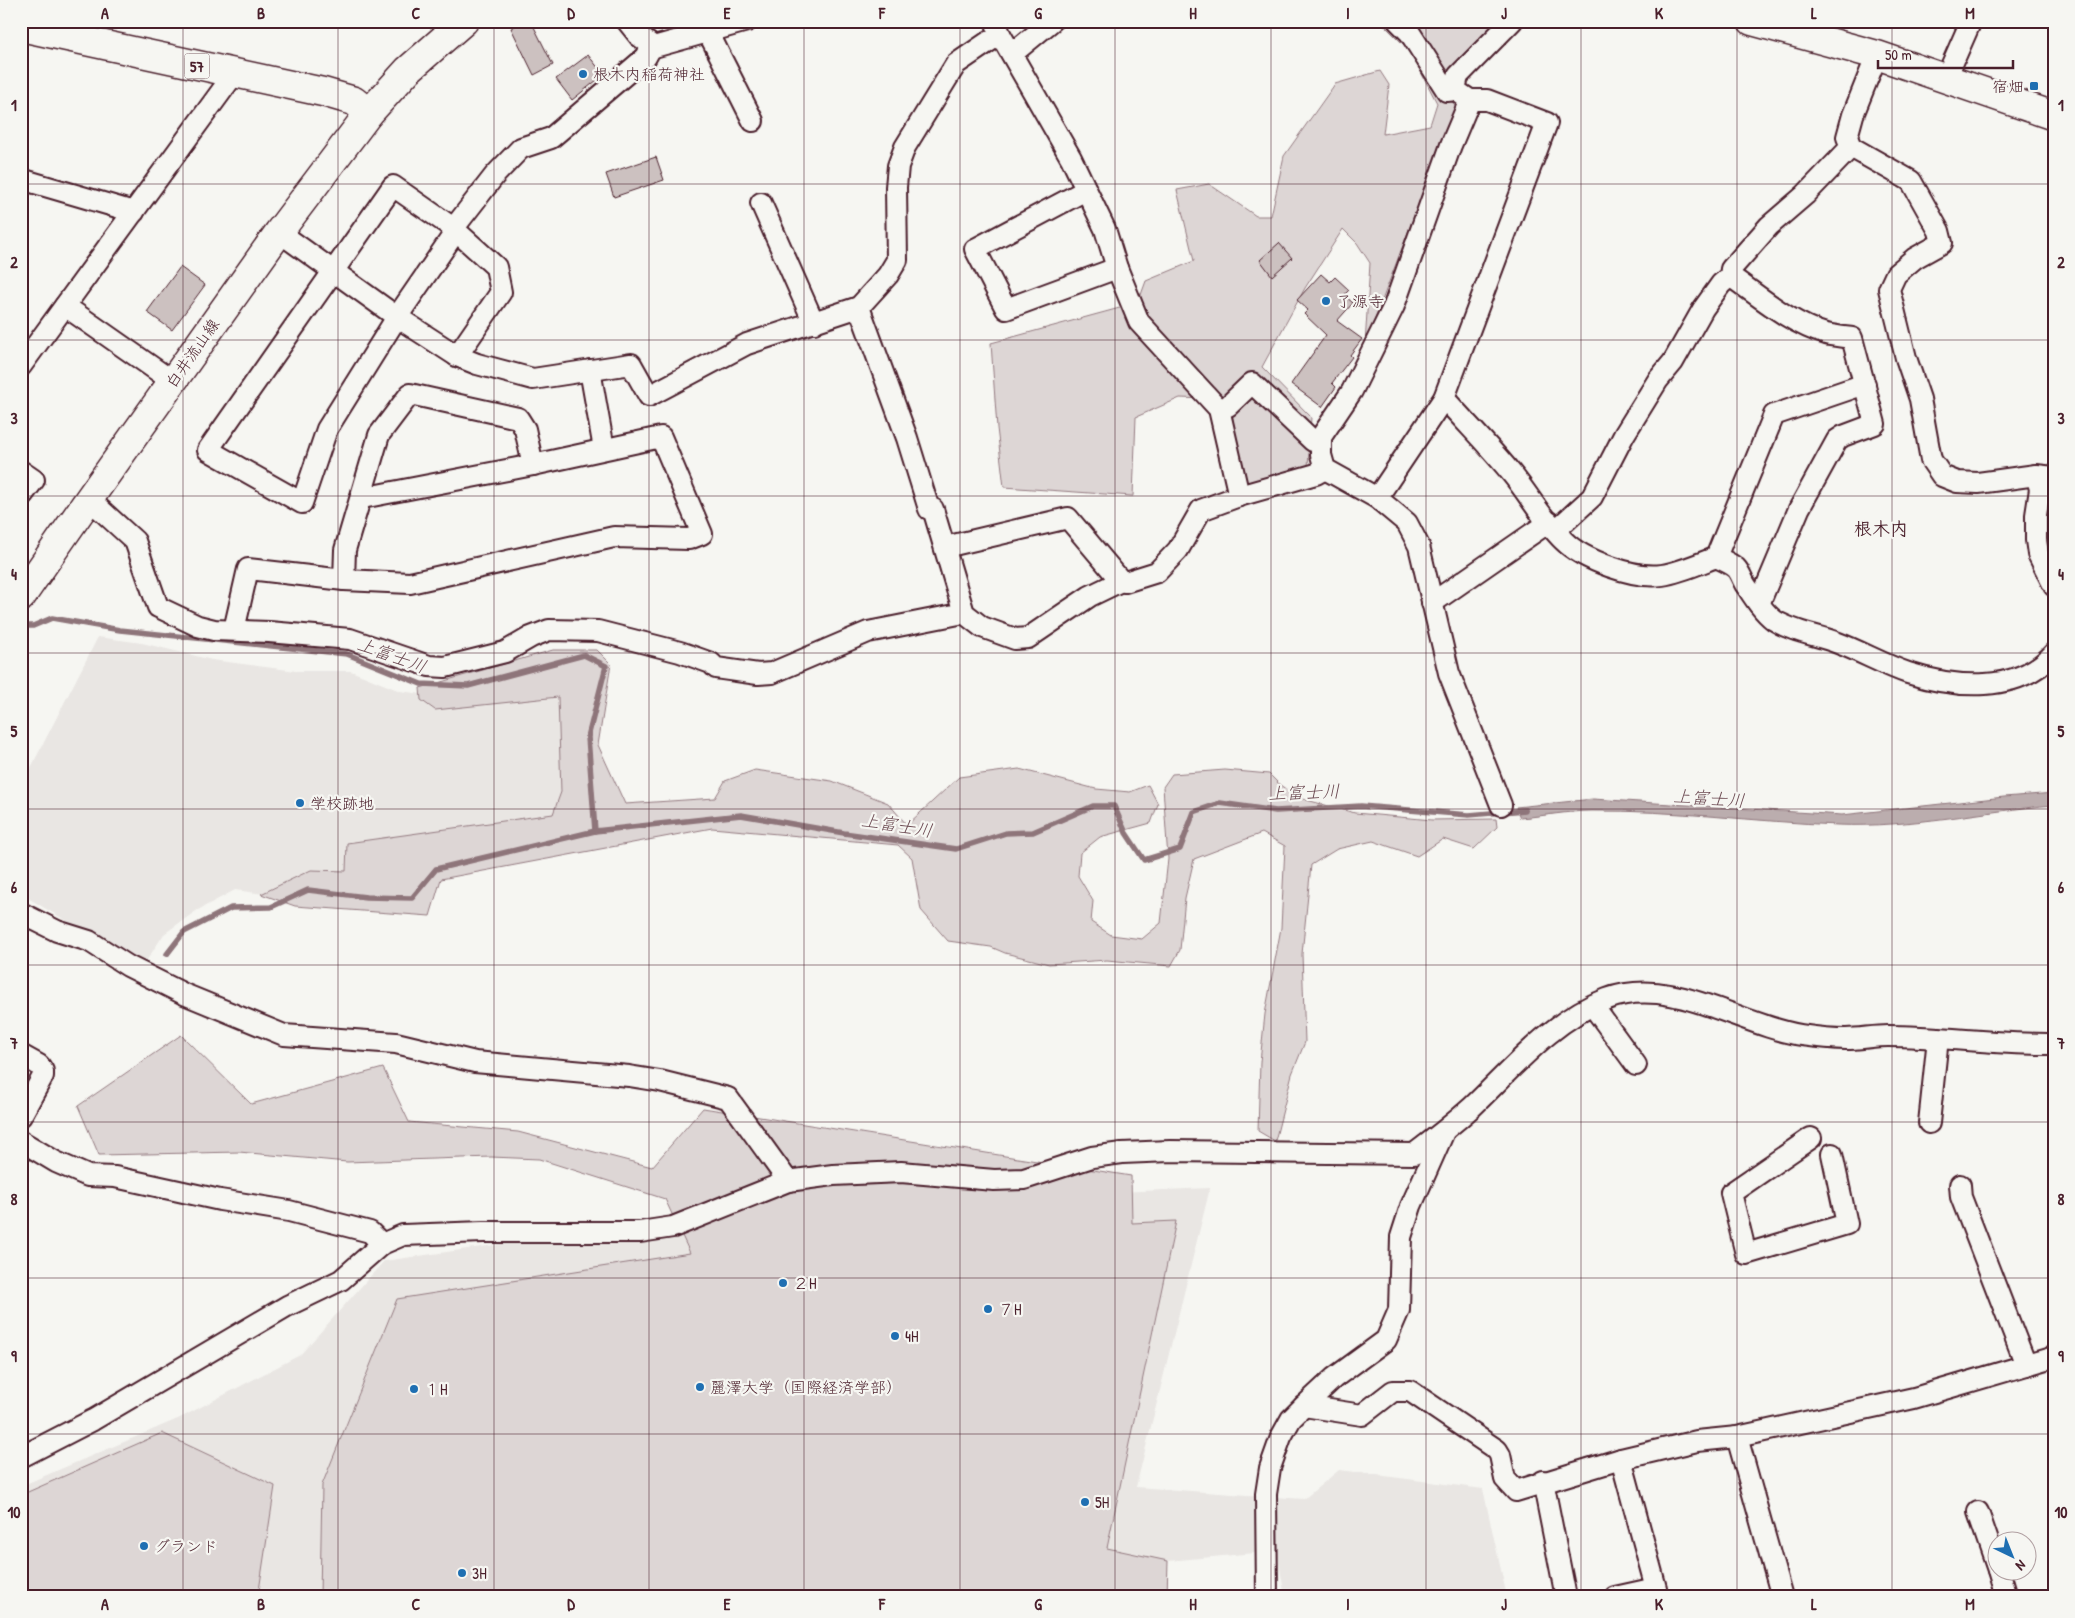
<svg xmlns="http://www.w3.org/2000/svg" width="2075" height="1618" viewBox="0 0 2075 1618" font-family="'Patrick Hand','Klee One',sans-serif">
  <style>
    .built { fill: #e9e6e3 }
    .green { fill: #ddd6d5; stroke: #947a80 }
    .water { fill: #bbadae; stroke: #8e747a }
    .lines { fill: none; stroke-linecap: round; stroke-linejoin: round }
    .stream { stroke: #8e747a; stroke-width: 5.5 }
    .building { fill: #ccc1c0; stroke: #4a1f2b }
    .minor-casing { stroke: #4a1f2b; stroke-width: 24 }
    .secondary-casing { stroke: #4a1f2b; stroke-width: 31 }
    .primary-casing { stroke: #4a1f2b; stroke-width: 31 }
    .minor { stroke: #f6f6f2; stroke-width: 20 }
    .secondary { stroke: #f6f6f2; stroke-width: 28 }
    .primary { stroke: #f6f6f2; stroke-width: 28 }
    .grid { fill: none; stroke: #4a1f2b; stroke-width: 1; stroke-opacity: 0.55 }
    .poi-dot { fill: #1f6fb2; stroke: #f6f6f2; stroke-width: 2 }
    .labels { text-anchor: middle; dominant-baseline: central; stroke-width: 4.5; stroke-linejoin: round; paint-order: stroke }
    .shield { fill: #f6f6f2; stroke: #7e6067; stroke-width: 1 }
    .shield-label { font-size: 15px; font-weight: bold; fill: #4a1f2b }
    .poi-label { font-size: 16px; fill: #4a1f2b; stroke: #f6f6f2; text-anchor: start }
    .street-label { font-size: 16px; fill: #4a1f2b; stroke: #f6f6f2 }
    .neighbourhood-label { font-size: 18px; font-weight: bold; fill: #4a1f2b; stroke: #f6f6f2 }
    .water-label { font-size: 18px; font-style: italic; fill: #6c4a52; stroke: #f6f6f2 }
    .neatline { fill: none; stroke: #4a1f2b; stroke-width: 2 }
    .grid-label { font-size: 16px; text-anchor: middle; font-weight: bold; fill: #4a1f2b }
  </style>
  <rect width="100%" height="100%" fill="#f6f6f2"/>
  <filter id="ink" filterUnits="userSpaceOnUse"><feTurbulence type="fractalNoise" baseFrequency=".02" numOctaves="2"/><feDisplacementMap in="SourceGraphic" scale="10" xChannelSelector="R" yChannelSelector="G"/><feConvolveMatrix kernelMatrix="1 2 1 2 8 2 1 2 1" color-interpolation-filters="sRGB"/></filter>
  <g filter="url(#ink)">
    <!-- built -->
    <g class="built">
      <polygon points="98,637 142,643 212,660 296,671 351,671 400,691 437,696 581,670 579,818 401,886 300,875 271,895 235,890 196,911 164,934 143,966 21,894 21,787"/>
      <polygon points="1210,1188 1136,1487 1304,1499 1339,1470 1483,1489 1507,1597 1285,1597 1277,1551 1168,1561 1168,1597 21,1597 21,1486 180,1418 300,1355 384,1261 751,1208"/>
    </g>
    <!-- green -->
    <g class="green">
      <polygon points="1380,21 1451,21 1459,27 1465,21 1500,21 1454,70 1455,109 1365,345 1370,263 1357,243 1343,229 1305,288 1262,367 1311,417 1308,467 1243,484 1230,400 1180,398 1136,417 1133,496 1004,487 997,428 991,343 1138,303 1146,281 1194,261 1177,190 1209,184 1256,216 1271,216 1284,156 1335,84 1380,71 1389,85 1383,134 1430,125 1437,103 1410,51"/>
      <polygon points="553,650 597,650 611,664 598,745 625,804 715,798 725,781 755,770 832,781 888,803 907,825 959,777 1019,769 1096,789 1130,792 1148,785 1158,804 1151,823 1100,837 1080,853 1078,876 1093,901 1091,922 1111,935 1142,939 1161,923 1168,859 1163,787 1172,774 1225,770 1269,774 1280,785 1299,798 1355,813 1432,820 1496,819 1497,827 1474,849 1443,839 1417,856 1373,841 1337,849 1311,865 1302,954 1305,1042 1292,1074 1275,1141 1258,1131 1260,1062 1265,1014 1281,928 1285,846 1262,833 1194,859 1185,898 1180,950 1171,966 1107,960 1049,964 1005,953 991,947 948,941 921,910 912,858 898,845 712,828 441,879 430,916 295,906 261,894 311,870 346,871 347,843 553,814 561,792 558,697 435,710 421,700 420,688"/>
      <polygon points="181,1035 251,1104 383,1068 409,1122 518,1132 652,1167 703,1108 1131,1176 1132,1223 1176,1221 1107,1548 1168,1561 1167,1597 320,1597 322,1485 397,1299 690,1253 665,1199 539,1159 491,1157 347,1162 239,1152 99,1155 78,1106"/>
      <polygon points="162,1433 275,1486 258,1597 21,1597 21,1495"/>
    </g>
    <!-- water -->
    <path class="water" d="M 2054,793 L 2054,805 C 1982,811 1910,828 1838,825 C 1756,822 1674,810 1592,811 C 1568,811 1544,816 1520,818 L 1516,807 L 1593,799 L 1842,815 L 2004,797 Z"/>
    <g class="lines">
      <!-- stream -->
      <g class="stream">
        <polyline points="29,626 33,626 52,618 120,630 347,654 421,684 468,686 584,655 606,666 588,737 595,831 741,815 844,833 956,849 1006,833 1033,832 1093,806 1114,806 1126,833 1144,860 1180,849 1194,812 1220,803 1276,811 1361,806 1469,815 1525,810"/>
        <polyline points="167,954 184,932 231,908 271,907 308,890 366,897 412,898 436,869 595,831"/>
      </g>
    </g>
    <!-- building -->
    <g class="building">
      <polygon points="524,21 531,21 553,65 534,75 511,28"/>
      <polygon points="588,55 600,70 598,71 602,76 572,100 556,79"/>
      <polygon points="656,157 664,180 614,197 606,174"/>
      <polygon points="1279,243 1292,258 1272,276 1260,260"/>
      <polygon points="180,267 205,285 172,330 147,312"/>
      <polygon points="1321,274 1330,282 1335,277 1349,290 1344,295 1353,303 1337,321 1362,339 1350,355 1352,357 1332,383 1336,387 1322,407 1291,384 1326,335 1304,314 1308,310 1297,300"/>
    </g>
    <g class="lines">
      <!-- minor casing -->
      <g class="minor-casing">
        <g id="minor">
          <polyline points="627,21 639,36 654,47 747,21"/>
          <polyline points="996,23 1000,34 1071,158 1105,229 1117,268 1139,322 1219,409 1239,496"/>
          <polyline points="708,32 753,121"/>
          <polyline points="1012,54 1052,21"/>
          <polyline points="1877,55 1853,115 1847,137 1851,147 1911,181 1939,231 1942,243 1915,258 1896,274 1889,289 1906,358 1920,399 1931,460 1942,476 1957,482 1978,483 2036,475 2054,477"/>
          <polyline points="1946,78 1971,21"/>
          <polyline points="1455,90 1458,76 1512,21"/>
          <polyline points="1470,100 1451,145 1394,306 1352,391 1321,437 1321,455 1325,469 1377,498 1407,523 1419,546 1449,673 1501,805"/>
          <polyline points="21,179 134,212"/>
          <polyline points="1086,190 975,249 1006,309 1117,268"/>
          <polyline points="761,203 814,323"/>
          <polyline points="453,229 495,175 521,148 551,138 646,57 652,46"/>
          <polyline points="456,231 397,317 327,429 302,503 208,450 393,186 446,223 456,231 496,267 501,292 457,356"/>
          <polyline points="279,232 397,317 457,356 477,364 533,379 631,364 649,396 747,344 859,307 888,275 897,260 896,187 898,166 905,147 956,64 1000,34"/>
          <path d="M 1730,276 C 1759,296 1791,324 1826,334 C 1834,336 1844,337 1852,338 L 1875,424 L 1843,436 L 1837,440 L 1799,509 L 1759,604"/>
          <polyline points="65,306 172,381"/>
          <polyline points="859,307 907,438 929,509 933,509 964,613 982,627 1015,639 1028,638 1090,596 1121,581 1068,518 945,547"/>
          <polyline points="21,366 234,74"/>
          <polyline points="590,370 604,449"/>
          <path d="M 1444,398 C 1466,423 1491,448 1512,474 C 1530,496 1544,522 1564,541 C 1583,560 1635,579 1662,575 C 1681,572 1698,564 1716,557 C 1722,560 1730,563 1736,568 C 1740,572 1742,579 1745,584 C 1753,596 1762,611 1774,620 C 1792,632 1818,635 1838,643 C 1862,652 1884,665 1908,673 C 1955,688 2018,694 2054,653"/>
          <polyline points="1219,409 1228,406 1252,383 1313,441 1321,442"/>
          <polyline points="21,471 34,480 21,497"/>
          <polyline points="2036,475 2040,489 2036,515 2036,540 2038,554 2054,586"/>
          <polyline points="1377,498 1444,398 1547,123 1487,100 1470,100 1455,90 1447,91 1410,33 1398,21"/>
          <polyline points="89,499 135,541 158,607 198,626 214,630 269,632 350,639 429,666 445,667 505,652 531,637 549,630 598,631 680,652 711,663 716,668 758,674 772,673 868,632 964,613"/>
          <polyline points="1555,531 1592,497 1624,435 1658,380 1673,362 1703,309 1721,284 1730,276 1731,269 1769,226 1805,195 1851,147"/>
          <polyline points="1716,557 1774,415 1865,384"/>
          <polyline points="344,580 345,550 379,435 410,394 518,418 525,429 533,465"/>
          <polyline points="1121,581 1125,582 1157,572 1178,550 1201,510 1239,496 1316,474 1325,469"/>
          <polyline points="1432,603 1549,522"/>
          <polyline points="234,630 248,569 344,580 410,583 614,537 689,539 702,534 661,437 533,465 362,498"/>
          <polyline points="21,913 57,931 89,941 128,966 184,994 284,1035 396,1043 475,1062 629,1076 660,1081 728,1098 788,1181"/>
          <polyline points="1593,1006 1636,1065"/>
          <polyline points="21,1055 39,1065 43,1071 43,1076 21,1116"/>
          <polyline points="1929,1123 1938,1038"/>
          <polyline points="1811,1138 1731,1193 1746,1254 1847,1224 1832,1154"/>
          <polyline points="21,1141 56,1162 88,1176 115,1177 220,1200 289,1211 370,1232 382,1244"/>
          <polyline points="1960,1185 1961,1197 2026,1365"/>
          <polyline points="1304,1406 1362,1415 1393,1391 1410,1391 1497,1450 1500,1455 1505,1479 1516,1491 1621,1459 1697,1441 1737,1437 1914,1398 2054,1357"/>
          <polyline points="1737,1437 1782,1597"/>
          <path d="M 21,1457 L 93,1420 L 287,1306 L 341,1280 L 382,1244 L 403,1235 L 483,1232 L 640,1232 L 673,1227 L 788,1181 L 833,1175 L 901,1172 L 994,1180 L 1024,1179 L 1092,1157 L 1122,1153 L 1170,1151 L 1414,1154 C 1434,1139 1453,1124 1472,1107 C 1513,1068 1553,1019 1607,999 C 1672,975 1739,1025 1801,1035 C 1815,1037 1832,1039 1846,1039 C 1860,1039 1874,1036 1888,1036 C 1943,1036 1998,1045 2054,1044"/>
          <polyline points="1543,1481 1566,1597"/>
          <polyline points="1978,1512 1998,1570"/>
          <polyline points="1998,1570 2006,1597"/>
          <polyline points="1267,1597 1266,1494 1270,1468 1281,1437 1291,1419 1304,1406 1334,1378 1386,1340 1399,1310 1401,1237 1411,1206 1443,1134"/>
          <polyline points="1615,1597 1656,1588 1621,1459"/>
        </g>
      </g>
      <!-- secondary casing -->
      <g class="secondary-casing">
        <polyline id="secondary" points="21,597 89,499 279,232 369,113"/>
      </g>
      <!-- primary casing -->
      <g class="primary-casing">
        <g id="primary">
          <polyline points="1752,21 1877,55 2054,116"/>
          <polyline points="21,27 323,92 354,101 369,113 408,70 464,21"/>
        </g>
      </g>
      <!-- minor -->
      <use href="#minor" class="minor"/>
      <!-- secondary -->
      <use href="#secondary" class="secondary"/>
      <!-- primary -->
      <use href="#primary" class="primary"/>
    </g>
  </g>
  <!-- grid -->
  <path class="grid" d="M 183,21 L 183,1597M 338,21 L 338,1597M 494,21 L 494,1597M 649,21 L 649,1597M 804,21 L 804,1597M 960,21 L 960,1597M 1115,21 L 1115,1597M 1271,21 L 1271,1597M 1426,21 L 1426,1597M 1581,21 L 1581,1597M 1737,21 L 1737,1597M 1892,21 L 1892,1597M 21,184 L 2054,184M 21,340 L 2054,340M 21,496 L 2054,496M 21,653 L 2054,653M 21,809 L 2054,809M 21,965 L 2054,965M 21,1122 L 2054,1122M 21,1278 L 2054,1278M 21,1434 L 2054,1434"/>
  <!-- markers -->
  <g class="poi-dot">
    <circle cx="583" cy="74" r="5"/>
    <rect x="2029" y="81" width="10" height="10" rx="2.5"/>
    <circle cx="1326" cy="301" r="5"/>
    <circle cx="300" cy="803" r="5"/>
    <circle cx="783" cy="1283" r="5"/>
    <circle cx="988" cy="1309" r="5"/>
    <circle cx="895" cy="1336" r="5"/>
    <circle cx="700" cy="1387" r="5"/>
    <circle cx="414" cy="1389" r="5"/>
    <circle cx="1085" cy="1502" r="5"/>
    <circle cx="144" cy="1546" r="5"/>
    <circle cx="462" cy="1573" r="5"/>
  </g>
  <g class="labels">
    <!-- shield labels -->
    <rect class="shield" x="184.5" y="53.5" width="25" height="25" rx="4"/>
    <g class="shield-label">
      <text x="197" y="66">57</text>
    </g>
    <!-- poi labels -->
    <g class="poi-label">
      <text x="593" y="74">根木内稲荷神社</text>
      <text x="2024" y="86" text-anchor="end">宿畑</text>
      <text x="1336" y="301">了源寺</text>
      <text x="310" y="803">学校跡地</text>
      <text x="793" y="1283">２H</text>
      <text x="998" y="1309">７H</text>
      <text x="905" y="1336">4H</text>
      <text x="710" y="1387">麗澤大学（国際経済学部）</text>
      <text x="424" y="1389">１H</text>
      <text x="1095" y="1502">5H</text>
      <text x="154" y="1546">グランド</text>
      <text x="472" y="1573">3H</text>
    </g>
    <!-- street labels -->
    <g class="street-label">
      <text transform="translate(192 353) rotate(-55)">白井流山線</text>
    </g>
    <!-- neighbourhood labels -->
    <g class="neighbourhood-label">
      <text x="1881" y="528">根木内</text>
    </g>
    <!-- water labels -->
    <g class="water-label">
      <text transform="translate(392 655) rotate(20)">上富士川</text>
      <text transform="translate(1304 792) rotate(-2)">上富士川</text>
      <text transform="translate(1709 798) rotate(4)">上富士川</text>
      <text transform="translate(897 825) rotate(9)">上富士川</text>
    </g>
  </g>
  <!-- margin -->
  <rect width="2075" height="1618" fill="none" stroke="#f6f6f2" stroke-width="55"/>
  <!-- north arrow -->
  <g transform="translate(2012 1556) rotate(137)"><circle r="24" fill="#f6f6f2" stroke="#b1a0a2"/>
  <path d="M0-4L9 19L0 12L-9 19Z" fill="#1f6fb2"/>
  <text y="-8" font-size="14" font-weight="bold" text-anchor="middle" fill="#4a1f2b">N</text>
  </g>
  <!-- scale -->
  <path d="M1878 60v8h135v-8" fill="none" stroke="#4a1f2b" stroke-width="2.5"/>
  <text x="1885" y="60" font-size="15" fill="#4a1f2b" stroke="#f6f6f2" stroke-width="4" paint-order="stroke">50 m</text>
  <rect x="28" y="28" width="2020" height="1562" class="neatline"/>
  <g class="grid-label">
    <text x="105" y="19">A</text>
    <text x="261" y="19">B</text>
    <text x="416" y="19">C</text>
    <text x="571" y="19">D</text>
    <text x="727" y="19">E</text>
    <text x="882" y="19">F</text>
    <text x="1038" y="19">G</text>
    <text x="1193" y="19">H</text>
    <text x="1348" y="19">I</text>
    <text x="1504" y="19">J</text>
    <text x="1659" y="19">K</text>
    <text x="1814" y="19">L</text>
    <text x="1970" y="19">M</text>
    <text x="14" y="111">1</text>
    <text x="2061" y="111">1</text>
    <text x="14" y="268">2</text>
    <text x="2061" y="268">2</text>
    <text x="14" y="424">3</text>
    <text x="2061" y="424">3</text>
    <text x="14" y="580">4</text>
    <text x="2061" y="580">4</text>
    <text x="14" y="737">5</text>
    <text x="2061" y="737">5</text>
    <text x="14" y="893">6</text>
    <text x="2061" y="893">6</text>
    <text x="14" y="1049">7</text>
    <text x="2061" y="1049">7</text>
    <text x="14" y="1205">8</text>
    <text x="2061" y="1205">8</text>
    <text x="14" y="1362">9</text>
    <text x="2061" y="1362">9</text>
    <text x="14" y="1518">10</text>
    <text x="2061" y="1518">10</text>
    <text x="105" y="1610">A</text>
    <text x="261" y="1610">B</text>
    <text x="416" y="1610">C</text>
    <text x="571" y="1610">D</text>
    <text x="727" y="1610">E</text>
    <text x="882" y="1610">F</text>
    <text x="1038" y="1610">G</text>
    <text x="1193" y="1610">H</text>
    <text x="1348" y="1610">I</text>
    <text x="1504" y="1610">J</text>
    <text x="1659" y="1610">K</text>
    <text x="1814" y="1610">L</text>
    <text x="1970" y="1610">M</text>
  </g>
</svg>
